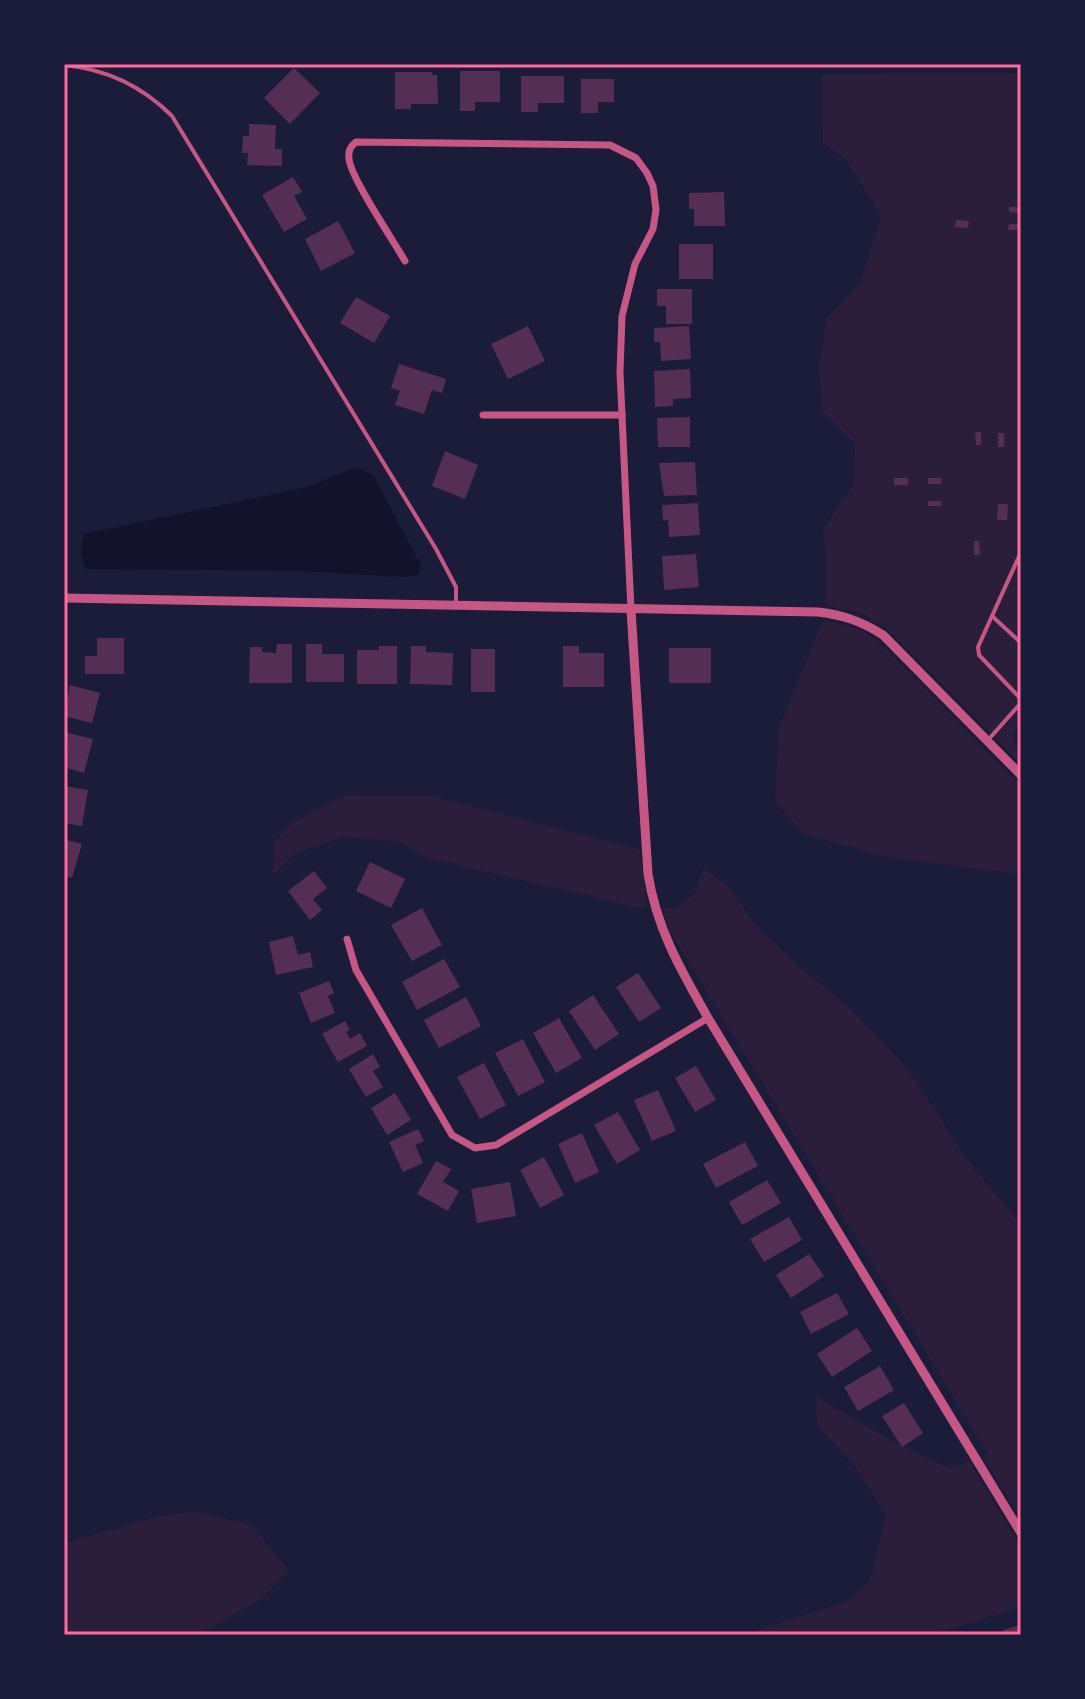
<svg xmlns="http://www.w3.org/2000/svg" width="1085" height="1699" viewBox="0 0 1085 1699" font-family="Quicksand,sans-serif">
  <style>
    .green { fill: #2a1e3b }
    .water { fill: #12122b }
    .building { fill: #542f53 }
    .lines { fill: none; stroke-linecap: round; stroke-linejoin: round }
    .service { stroke: #c65784; stroke-width: 4 }
    .minor { stroke: #c65784; stroke-width: 7 }
    .tertiary { stroke: #c65784; stroke-width: 9 }
    .neatline { fill: none; stroke: #ff6b9d; stroke-width: 3 }
  </style>
  <rect width="100%" height="100%" fill="#1b1b3a"/>
  <!-- green -->
  <g class="green">
    <polygon points="1021,73 1021,723 1013,732 1013,742 1021,751 1021,764 886,628 864,614 826,605 827,556 823,529 854,484 855,444 822,412 819,365 827,318 860,283 881,216 847,161 823,143 822,74"/>
    <polygon points="823,620 860,629 879,642 1021,786 1021,875 881,856 803,834 775,801 779,727"/>
    <polygon points="345,795 430,796 640,849 647,907 631,906 427,858 399,842 343,837 294,854 273,875 275,841 291,823"/>
    <polygon points="703,868 726,884 760,930 801,968 851,1009 911,1073 965,1157 1021,1225 1021,1519 983,1457 988,1454 670,931 661,907 677,908 696,892"/>
    <polygon points="816,1396 892,1441 949,1468 969,1461 1021,1547 1021,1607 931,1635 744,1635 850,1600 870,1580 886,1515 856,1468 817,1425"/>
    <polygon points="193,1511 252,1525 288,1570 263,1598 197,1635 64,1635 64,1543 158,1516"/>
  </g>
  <!-- water -->
  <polygon class="water" points="359,468 374,476 421,566 418,575 402,577 299,571 86,569 81,553 84,534 308,487 343,472"/>
  <!-- building -->
  <g class="building">
    <polygon points="294,68 320,93 290,124 264,98"/>
    <polygon points="460,71 500,71 500,102 475,102 475,111 460,111"/>
    <polygon points="395,72 432,72 432,75 437,75 438,104 411,104 411,109 395,109"/>
    <polygon points="521,76 564,76 564,103 538,103 538,112 521,112"/>
    <polygon points="581,79 614,79 614,102 598,102 598,113 581,113"/>
    <polygon points="249,124 276,125 275,149 282,149 282,166 247,165 248,153 242,153 243,136 249,136"/>
    <polygon points="293,177 302,192 294,196 307,219 284,232 262,195"/>
    <polygon points="724,192 725,226 694,226 694,209 689,209 689,193"/>
    <polygon points="1009,207 1021,207 1021,213 1009,212"/>
    <polygon points="956,220 969,221 968,228 955,227"/>
    <polygon points="338,221 355,253 321,271 305,239"/>
    <polygon points="1009,224 1021,224 1021,230 1008,230"/>
    <rect x="679" y="244" width="34" height="35"/>
    <polygon points="657,289 692,289 692,324 666,324 666,306 657,306"/>
    <polygon points="356,297 390,316 374,343 340,323"/>
    <polygon points="528,326 545,361 508,379 491,344"/>
    <polygon points="689,326 691,359 661,361 660,342 654,342 654,328"/>
    <polygon points="399,364 446,379 442,393 432,390 424,414 395,405 400,391 391,388"/>
    <polygon points="690,369 691,398 673,399 673,406 655,407 654,371"/>
    <polygon points="690,417 690,447 658,447 657,418"/>
    <polygon points="975,432 981,432 981,445 976,445"/>
    <rect x="998" y="433" width="6" height="14"/>
    <polygon points="445,451 478,465 465,499 432,486"/>
    <polygon points="695,462 697,495 664,496 659,463"/>
    <rect x="894" y="478" width="14" height="7"/>
    <rect x="928" y="478" width="13" height="6"/>
    <rect x="928" y="501" width="13" height="5"/>
    <polygon points="698,503 700,535 669,537 668,520 663,521 662,505"/>
    <polygon points="998,504 1008,504 1007,520 997,520"/>
    <polygon points="974,541 979,541 980,555 974,555"/>
    <polygon points="696,554 699,587 664,590 662,556"/>
    <polygon points="97,638 124,638 124,674 85,674 85,656 97,656"/>
    <polygon points="277,644 292,644 292,683 249,683 250,647 262,647 262,652 276,653"/>
    <polygon points="306,644 322,644 322,654 344,654 344,682 306,682"/>
    <polygon points="379,646 397,646 397,684 357,684 357,650 379,650"/>
    <polygon points="411,646 426,646 426,652 453,653 452,685 410,684"/>
    <polygon points="563,646 579,646 579,653 604,653 604,687 563,687"/>
    <rect x="669" y="648" width="42" height="35"/>
    <rect x="471" y="649" width="24" height="43"/>
    <polygon points="70,685 100,693 92,723 64,716"/>
    <polygon points="64,732 93,739 84,773 64,767 68,749 64,748"/>
    <polygon points="64,786 88,790 82,826 64,823"/>
    <polygon points="64,839 82,844 72,878 64,875"/>
    <polygon points="370,862 405,879 391,908 356,891"/>
    <polygon points="314,871 327,888 313,899 322,910 310,920 288,891"/>
    <polygon points="422,908 442,945 412,961 391,925"/>
    <polygon points="293,936 298,955 310,952 313,967 276,975 269,942"/>
    <polygon points="444,959 460,987 417,1010 402,982"/>
    <polygon points="638,973 661,1008 639,1022 616,987"/>
    <polygon points="329,981 334,993 328,996 335,1013 311,1023 299,993"/>
    <polygon points="593,995 619,1034 595,1050 569,1011"/>
    <polygon points="466,997 481,1026 439,1048 424,1020"/>
    <polygon points="559,1018 582,1058 556,1073 533,1033"/>
    <polygon points="345,1021 350,1030 346,1032 350,1039 360,1033 367,1046 338,1062 322,1034"/>
    <polygon points="523,1039 545,1082 518,1096 495,1053"/>
    <polygon points="373,1054 380,1067 373,1071 383,1087 366,1097 349,1069"/>
    <polygon points="484,1063 506,1105 480,1119 457,1077"/>
    <polygon points="696,1066 716,1100 695,1112 675,1078"/>
    <polygon points="658,1090 676,1131 652,1141 634,1100"/>
    <polygon points="395,1093 411,1120 387,1135 371,1108"/>
    <polygon points="618,1112 640,1150 617,1164 594,1125"/>
    <polygon points="418,1129 424,1141 415,1145 423,1163 403,1172 389,1142"/>
    <polygon points="582,1133 599,1172 575,1183 558,1144"/>
    <polygon points="745,1142 758,1166 716,1188 703,1164"/>
    <polygon points="544,1157 564,1195 540,1208 520,1170"/>
    <polygon points="436,1161 451,1169 443,1182 459,1191 448,1211 417,1194"/>
    <polygon points="767,1180 781,1203 742,1225 729,1202"/>
    <polygon points="510,1182 516,1216 477,1223 471,1189"/>
    <polygon points="789,1217 802,1240 764,1262 750,1239"/>
    <polygon points="809,1254 824,1276 791,1298 776,1275"/>
    <polygon points="837,1293 849,1314 811,1334 800,1312"/>
    <polygon points="857,1328 872,1351 832,1377 817,1354"/>
    <polygon points="880,1366 894,1390 858,1411 844,1387"/>
    <polygon points="904,1403 923,1433 902,1447 882,1416"/>
    <polygon points="1021,1625 1021,1635 1004,1635 1003,1630"/>
  </g>
  <g class="lines">
    <!-- service -->
    <g class="service">
      <path d="M 64,65 C 106,69 143,87 172,116 L 436,549 L 456,587 L 456,603"/>
      <polyline points="1021,552 978,647 979,655 1021,699"/>
      <polyline points="992,616 1020,642"/>
      <polyline points="988,740 1021,703"/>
    </g>
    <!-- minor -->
    <g class="minor">
      <path d="M 405,261 C 393,240 351,178 349,159 C 348,151 350,147 356,142 L 610,145 L 636,158 L 647,173 L 653,186 L 656,210 L 653,229 L 635,264 L 622,316 L 620,372 L 631,610"/>
      <polyline points="483,415 622,415"/>
      <polyline points="347,939 356,970 452,1135 475,1148 496,1145 708,1018"/>
    </g>
    <!-- tertiary -->
    <g class="tertiary">
      <path d="M 64,598 L 818,612 C 843,615 861,621 883,635 L 1021,775"/>
      <path d="M 631,610 L 648,874 C 657,930 681,970 708,1018 L 1021,1533"/>
    </g>
  </g>
  <!-- border -->
  <rect width="1085" height="1699" fill="none" stroke="#1b1b3a" stroke-width="132"/>
  <rect x="66" y="66" width="953" height="1567" class="neatline"/>
</svg>
